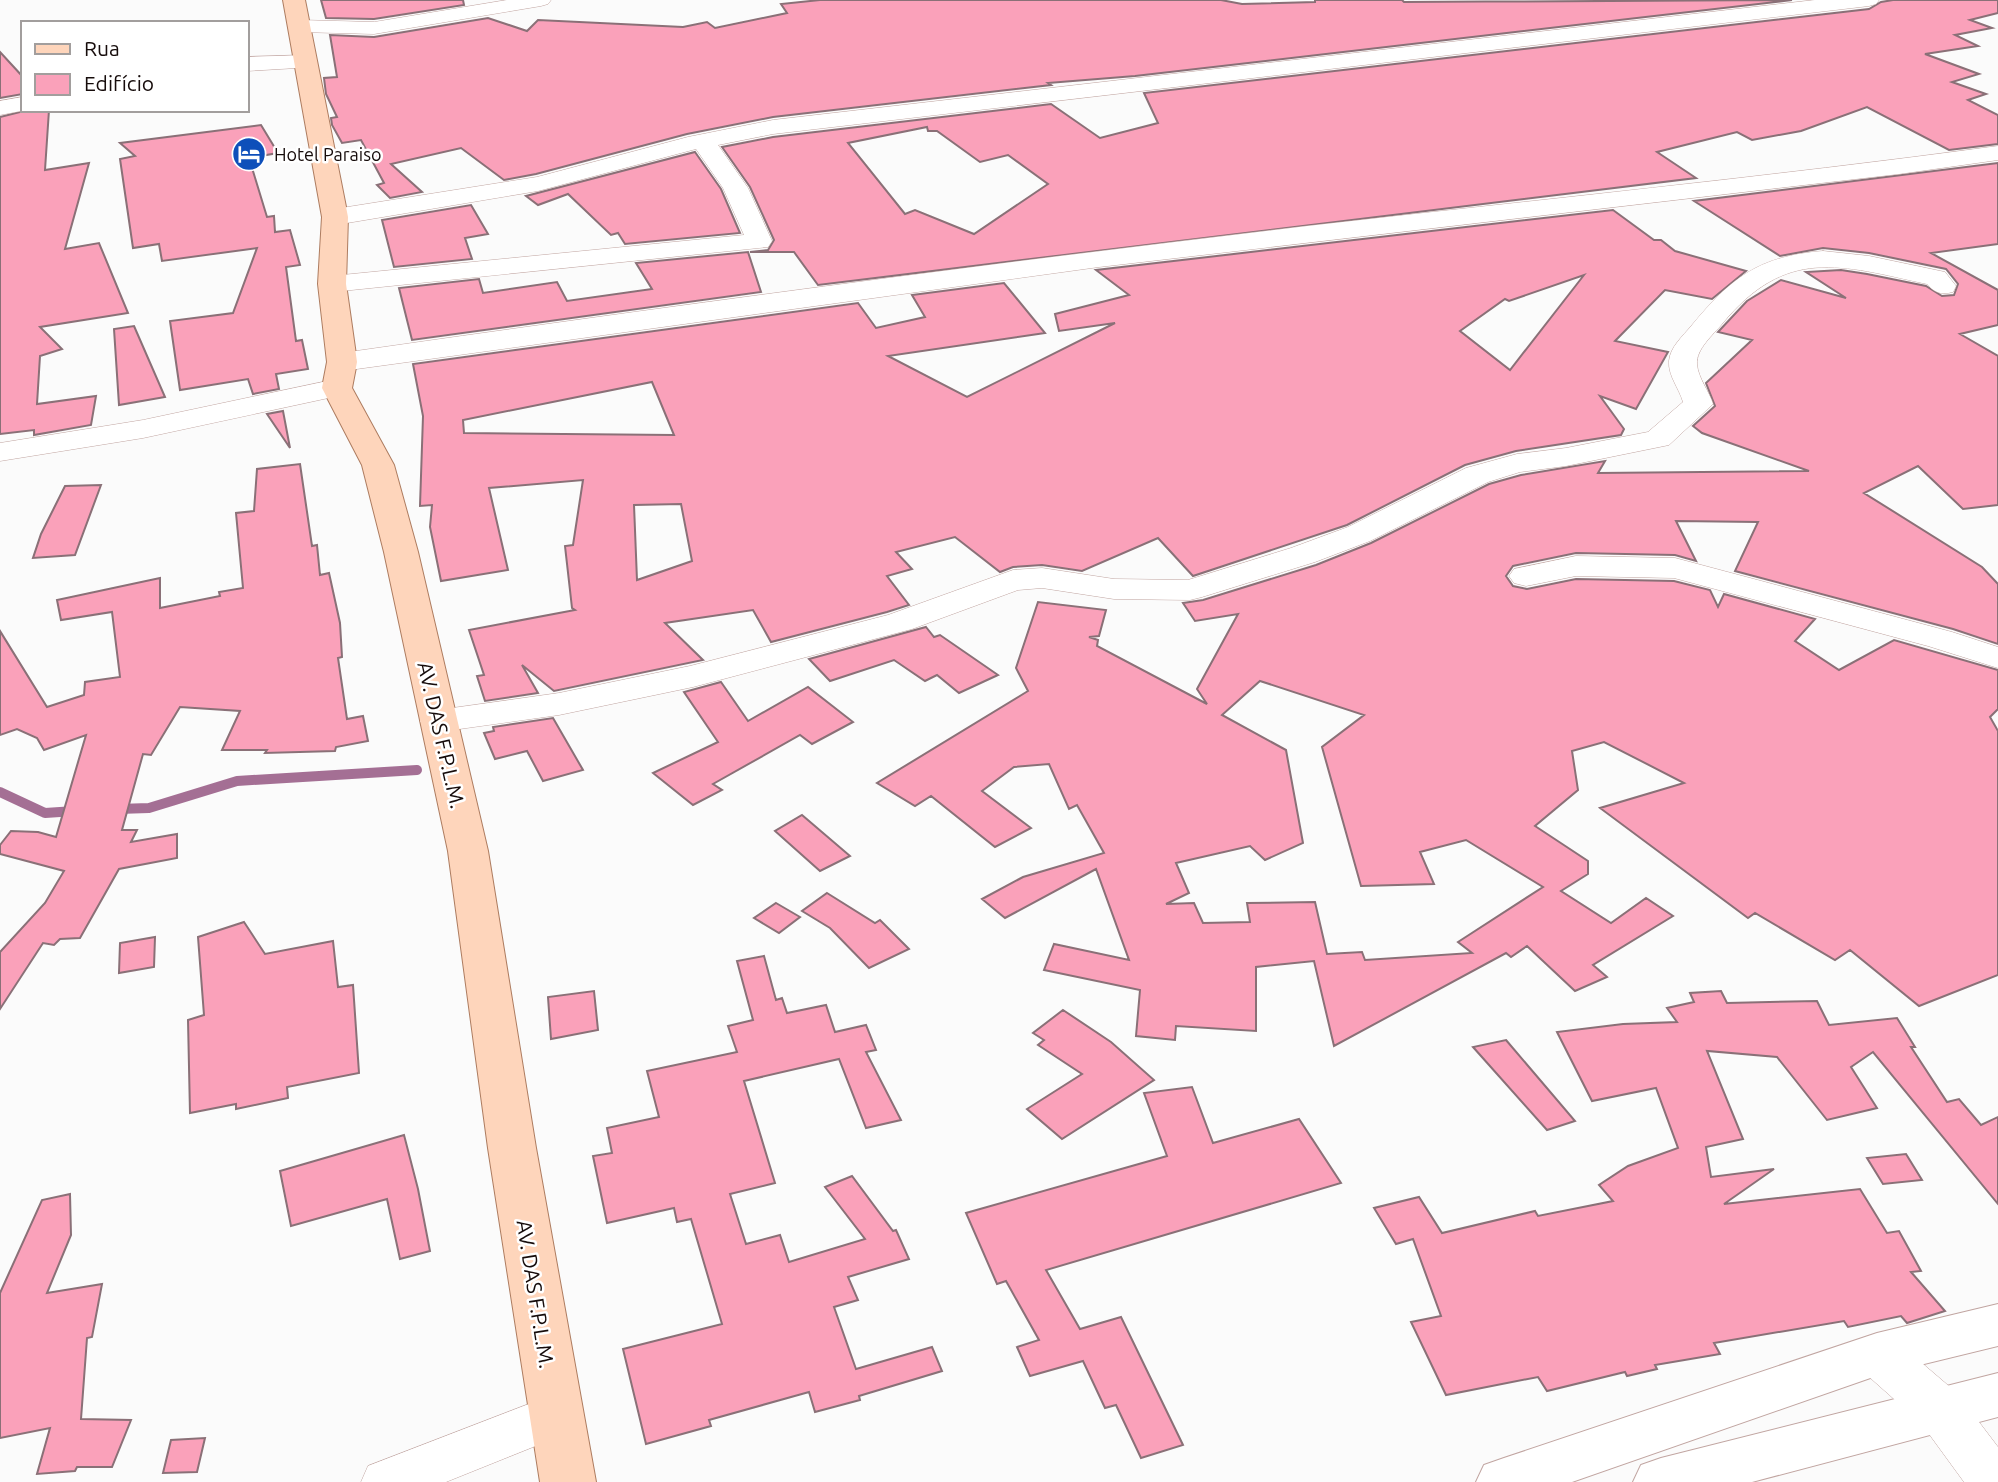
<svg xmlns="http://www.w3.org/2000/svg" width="1998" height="1482" viewBox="0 0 1998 1482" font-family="Ubuntu,sans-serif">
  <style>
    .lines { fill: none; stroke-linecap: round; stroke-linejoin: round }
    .stream { stroke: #a46f94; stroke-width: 10 }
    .building { fill: #faa1ba; stroke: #8a7077; stroke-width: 2; fill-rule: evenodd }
    .street-casing { stroke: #c1a5a1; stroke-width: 1 }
    .secondary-casing { stroke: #c1a5a1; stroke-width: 2 }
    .primary-casing { stroke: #ad7c60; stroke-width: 2 }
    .street { fill: #fff; fill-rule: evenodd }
    .secondary { fill: #fff; fill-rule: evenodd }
    .primary { fill: #fed5bb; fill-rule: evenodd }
    .labels { text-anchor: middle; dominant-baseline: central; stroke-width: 5; stroke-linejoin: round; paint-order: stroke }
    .far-poi-label { font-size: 18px; fill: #160c0b; stroke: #fff; text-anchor: start }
    .street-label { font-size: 21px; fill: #160c0b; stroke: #fff }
  </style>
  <rect width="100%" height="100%" fill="#fbfbfb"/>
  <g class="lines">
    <!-- stream -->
    <g class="stream">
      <polyline points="0,792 45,813 75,811"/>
      <polyline points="118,809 149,808 237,781 417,770"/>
    </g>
  </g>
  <!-- building -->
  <g class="building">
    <polygon points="321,0 463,0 464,5 374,19 326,18"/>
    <polygon points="820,0 1221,0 1242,4 1315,2 1315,0 1402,0 1404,2 1792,0 1135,76 1048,83 1051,85 773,117 687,134 536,174 504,180 461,148 391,164 422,192 390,198 377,185 384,183 361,140 342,143 332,125 331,118 337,117 326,94 324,78 337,77 330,35 374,37 488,18 527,31 538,20 683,27 707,22 715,28 787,13 781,4"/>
    <path d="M 1893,0 L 1998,0 L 1998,13 L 1970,20 L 1992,28 L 1955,35 L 1978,46 L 1925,54 L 1979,74 L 1952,82 L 1986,94 L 1968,100 L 1998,115 L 1998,144 L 1949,150 L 1867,107 L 1801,131 L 1752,140 L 1737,132 L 1657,152 L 1696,178 L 818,285 L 794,252 L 750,252 L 768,250 L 774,240 L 750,187 L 722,147 L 773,137 L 1051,104 L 1100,138 L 1158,123 L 1144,93 L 1869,9 L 1881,2 ZM 927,127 L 928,131 L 937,131 L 980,162 L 1008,155 L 1048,184 L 974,234 L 915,210 L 905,214 L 848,143 Z"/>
    <polygon points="0,52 23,77 23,94 0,98"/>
    <polygon points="28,110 49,110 45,170 89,163 65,249 99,243 128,313 40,327 62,349 40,356 37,404 96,396 91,425 34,435 34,430 0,434 0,117"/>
    <polygon points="261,125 278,153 249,158 267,217 274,216 275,232 290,230 300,265 286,267 296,341 302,340 308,369 276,374 279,389 253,394 248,379 180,390 170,321 233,313 257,248 162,261 159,244 133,248 120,159 135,156 120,143"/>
    <polygon points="695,152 721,189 740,233 625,244 618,233 611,235 568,194 538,205 526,196"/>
    <path d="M 1998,163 L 1998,244 L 1931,253 L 1998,290 L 1998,325 L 1960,334 L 1998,356 L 1998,505 L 1963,509 L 1918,466 L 1864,493 L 1982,567 L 1998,584 L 1998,644 L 1953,629 L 1735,571 L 1758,522 L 1676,521 L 1696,561 L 1675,555 L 1576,553 L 1513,566 L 1506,576 L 1513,586 L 1527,589 L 1576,579 L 1674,581 L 1710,590 L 1718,607 L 1724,594 L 1815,619 L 1795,641 L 1839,670 L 1894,640 L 1998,670 L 1998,709 L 1990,717 L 1998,731 L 1998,975 L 1919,1006 L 1850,950 L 1835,960 L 1755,913 L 1748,918 L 1600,808 L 1684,783 L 1604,742 L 1572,751 L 1578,790 L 1535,826 L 1588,861 L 1588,874 L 1561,891 L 1611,923 L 1646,898 L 1673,916 L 1593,965 L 1607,977 L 1575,991 L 1527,946 L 1511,957 L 1506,953 L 1334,1046 L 1314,961 L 1256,967 L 1256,1031 L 1176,1026 L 1175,1040 L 1136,1036 L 1140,990 L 1044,970 L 1054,944 L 1129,960 L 1096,869 L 1005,918 L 982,899 L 1023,877 L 1104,853 L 1077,805 L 1069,809 L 1049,764 L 1014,767 L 982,791 L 1031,828 L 995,847 L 931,796 L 915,806 L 877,783 L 1028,691 L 1016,668 L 1038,602 L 1106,610 L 1099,636 L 1089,637 L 1098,640 L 1097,646 L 1207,704 L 1197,689 L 1238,614 L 1195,621 L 1183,603 L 1203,600 L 1316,565 L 1371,543 L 1489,484 L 1521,475 L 1605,461 L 1598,473 L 1809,471 L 1702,433 L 1693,426 L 1715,406 L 1706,383 L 1752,340 L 1718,332 L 1747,301 L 1781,280 L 1846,298 L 1806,272 L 1841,270 L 1867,274 L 1926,286 L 1942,296 L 1954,295 L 1958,284 L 1946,269 L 1869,253 L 1823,248 L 1780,256 L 1694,201 ZM 1260,681 L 1364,715 L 1322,747 L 1361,886 L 1434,884 L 1420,852 L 1466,840 L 1543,887 L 1458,942 L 1472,953 L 1365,960 L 1362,952 L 1327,954 L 1315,902 L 1247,903 L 1250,922 L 1203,923 L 1194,903 L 1166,904 L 1189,893 L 1176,863 L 1250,846 L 1265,860 L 1303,843 L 1286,750 L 1222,715 Z"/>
    <polygon points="471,205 488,234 465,238 472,259 394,267 382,220"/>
    <path d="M 1613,210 L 1654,240 L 1661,240 L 1675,251 L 1746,271 L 1712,299 L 1665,290 L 1615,341 L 1668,352 L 1636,409 L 1600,396 L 1624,429 L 1621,435 L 1516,451 L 1465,465 L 1347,525 L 1193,576 L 1158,538 L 1082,571 L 1042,565 L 1013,567 L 1000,572 L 955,537 L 896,552 L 912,569 L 887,576 L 909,605 L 887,612 L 771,642 L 753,610 L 665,623 L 703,660 L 554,691 L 522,665 L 538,693 L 485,701 L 477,676 L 484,675 L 469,630 L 575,610 L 572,608 L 565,546 L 573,545 L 583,480 L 489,488 L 508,570 L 441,581 L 430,527 L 432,505 L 420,506 L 423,416 L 413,364 L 858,303 L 876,328 L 925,317 L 912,295 L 1004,283 L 1045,333 L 888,356 L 967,397 L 1115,323 L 1059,331 L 1055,314 L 1129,295 L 1096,270 ZM 1584,275 L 1510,370 L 1460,331 L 1505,299 L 1509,301 ZM 652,382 L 674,435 L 464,433 L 463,420 ZM 681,504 L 692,561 L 637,580 L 634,505 Z"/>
    <polygon points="748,252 761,292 412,340 399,288 479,279 483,293 557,282 567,301 652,289 636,263"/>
    <polygon points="134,326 165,397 119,405 114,329"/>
    <polygon points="283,411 290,448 267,414"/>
    <polygon points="300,464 312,546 317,545 320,575 329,573 340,623 342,657 338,658 347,719 363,716 368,741 336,747 335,751 265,753 267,750 222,750 240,711 180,707 151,755 143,754 122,830 137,830 131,842 177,834 177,858 119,869 80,938 60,939 54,945 43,943 0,1009 0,952 45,903 64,871 0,854 0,845 11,831 38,832 56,837 86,735 44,750 37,738 17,729 0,735 0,631 47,707 84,695 85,682 120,677 112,612 61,620 57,600 160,578 160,608 220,596 219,592 243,588 236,513 254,511 257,469"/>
    <polygon points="101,485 75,555 33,558 41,534 65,486"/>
    <polygon points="926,627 934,637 940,635 998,675 959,693 937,675 925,681 894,660 830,681 809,659"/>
    <polygon points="721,682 748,721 808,687 853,722 812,744 800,735 713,784 722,790 693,805 653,773 718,742 684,692"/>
    <polygon points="553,718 583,770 543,781 527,751 495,759 484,733 494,731 493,727"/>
    <polygon points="802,815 850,856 820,871 775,831"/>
    <polygon points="827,893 875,923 880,920 909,949 869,968 830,928 802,911"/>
    <polygon points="776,903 800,917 779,933 754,918"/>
    <polygon points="244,922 265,954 333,941 338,987 353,985 359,1073 287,1087 288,1098 236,1109 236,1104 190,1113 188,1020 204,1015 198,937"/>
    <polygon points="155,937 154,967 119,973 120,943"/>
    <polygon points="764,956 776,1000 782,998 787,1013 826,1005 835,1032 866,1025 876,1050 866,1052 901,1120 866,1128 839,1059 744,1081 775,1183 730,1194 746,1244 780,1235 789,1262 865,1239 825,1187 852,1176 893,1231 896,1230 909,1259 848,1277 858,1300 834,1307 856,1369 932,1347 942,1371 859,1396 860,1400 815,1412 809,1392 709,1420 711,1426 646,1444 623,1349 722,1324 691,1219 677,1222 674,1208 607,1223 593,1156 612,1153 607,1128 659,1117 647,1071 737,1052 728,1026 753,1020 737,961"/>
    <polygon points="594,991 598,1030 551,1039 548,997"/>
    <polygon points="1721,991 1727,1003 1817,1001 1829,1025 1897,1018 1915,1047 1911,1047 1947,1102 1959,1099 1981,1125 1998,1117 1998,1204 1873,1052 1851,1067 1877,1108 1827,1120 1777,1057 1707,1051 1743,1139 1706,1147 1711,1177 1774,1169 1724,1204 1860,1189 1887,1233 1899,1231 1921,1271 1911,1272 1945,1311 1907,1323 1901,1316 1848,1327 1844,1321 1714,1343 1720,1354 1655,1365 1657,1369 1627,1376 1625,1372 1547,1391 1538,1377 1446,1395 1411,1322 1441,1316 1413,1239 1396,1244 1374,1208 1419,1197 1442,1233 1535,1211 1538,1216 1613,1201 1599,1185 1628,1166 1678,1148 1656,1088 1592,1101 1557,1032 1623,1024 1677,1022 1667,1008 1694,1002 1690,993"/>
    <polygon points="1063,1010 1111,1042 1154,1080 1062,1139 1027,1109 1082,1074 1038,1045 1044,1040 1033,1033"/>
    <polygon points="1506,1040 1575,1121 1547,1130 1473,1047"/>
    <polygon points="1192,1087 1213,1143 1299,1119 1341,1183 1046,1270 1080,1329 1121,1317 1183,1445 1141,1458 1116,1405 1105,1408 1083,1361 1030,1376 1017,1347 1039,1340 1006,1281 997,1284 966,1213 1167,1156 1144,1093"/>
    <polygon points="404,1135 418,1189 430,1251 400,1259 387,1199 291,1226 280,1171"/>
    <polygon points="1906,1154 1922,1180 1883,1184 1867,1158"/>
    <polygon points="70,1194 71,1235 47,1293 102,1284 92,1337 87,1338 81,1419 131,1420 112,1467 77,1467 75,1471 37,1474 50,1428 0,1438 0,1293 42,1200"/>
    <polygon points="205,1438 197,1472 163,1473 171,1440"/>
  </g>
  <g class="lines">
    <!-- street casing -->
    <g class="street-casing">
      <g id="street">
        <polygon points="507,0 551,0 548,4 541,6 374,34 299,32 291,31 288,26 291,21 299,20 374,22"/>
        <polygon points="1815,0 1879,0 1876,4 1869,6 773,134 718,145 748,188 772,241 768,247 332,292 323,290 319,284 323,278 332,276 744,235 723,188 696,149 538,191 335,225 326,222 322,217 326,212 335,209 537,177 688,137 773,120"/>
        <polygon points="306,55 314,57 317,62 314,67 247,71 247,57"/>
        <polygon points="23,97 23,110 26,110 0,115 0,101"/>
        <path d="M 1998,146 L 1998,160 L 1899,174 L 1099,267 L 342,371 L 332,368 L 328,362 L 332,356 L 342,353 C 663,307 984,264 1307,226 C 1537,200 1768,177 1998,146 Z"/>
        <path d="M 1823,251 L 1869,256 L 1945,272 L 1956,286 L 1953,292 C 1941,295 1935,293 1927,284 C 1840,265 1786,246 1722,324 C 1713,335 1696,349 1697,364 C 1698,378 1709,391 1713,404 L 1669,445 L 1566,466 L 1520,472 L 1488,482 L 1370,541 L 1315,562 L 1202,597 L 1190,600 L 1114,599 L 1042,588 L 1018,590 L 912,629 L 693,687 L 559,715 L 438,732 L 425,729 L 420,721 L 425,713 L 438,710 L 559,693 L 690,666 L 888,615 L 1013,570 L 1042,568 L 1114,579 L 1188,580 L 1291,548 L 1348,527 L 1466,468 L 1517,454 L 1566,448 L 1648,432 L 1683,402 C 1679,388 1668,376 1669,361 C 1670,347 1683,336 1692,325 C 1731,278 1759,256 1823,251 Z"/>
        <polygon points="337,379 347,382 352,388 347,394 143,438 0,461 0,443 143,420"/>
        <polygon points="1576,556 1675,558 1952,632 1998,647 1998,668 1928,646 1674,578 1576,576 1526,586 1514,583 1509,576 1514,569"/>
        <polygon points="1877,1334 1895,1340 1957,1393 1998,1447 1998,1482 1964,1482 1921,1423 1859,1368 1852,1354 1859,1340"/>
        <polygon points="555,1394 573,1401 581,1416 573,1431 446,1482 361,1482 368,1466"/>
      </g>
    </g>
    <!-- secondary casing -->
    <g class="secondary-casing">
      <g id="secondary">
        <polygon points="1998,1304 1998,1346 1879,1375 1572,1482 1476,1482 1484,1465 1504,1458 1877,1333"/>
        <polygon points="1998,1373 1998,1417 1752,1482 1633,1482 1641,1465 1661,1458"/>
      </g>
    </g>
    <!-- primary casing -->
    <g class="primary-casing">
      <polygon id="primary" points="283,0 305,0 348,217 346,284 357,362 352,388 394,465 418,552 488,851 536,1148 596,1482 540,1482 488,1148 448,851 384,552 362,465 322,388 327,362 318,284 322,217"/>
    </g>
    <!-- street -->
    <use href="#street" class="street"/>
    <!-- secondary -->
    <use href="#secondary" class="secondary"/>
    <!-- primary -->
    <use href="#primary" class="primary"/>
  </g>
  <!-- icons -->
  <defs>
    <g id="hotel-disc" transform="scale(1.75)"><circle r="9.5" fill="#0e4fba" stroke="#fff"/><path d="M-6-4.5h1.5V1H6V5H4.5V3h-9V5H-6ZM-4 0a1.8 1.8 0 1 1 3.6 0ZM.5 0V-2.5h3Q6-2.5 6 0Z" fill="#fff"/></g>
  </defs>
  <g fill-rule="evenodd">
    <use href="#hotel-disc" x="249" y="154"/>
  </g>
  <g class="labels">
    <!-- far-poi labels -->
    <g class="far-poi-label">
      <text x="274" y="154">Hotel Paraiso</text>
    </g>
    <!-- street labels -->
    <g class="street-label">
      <text transform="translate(442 735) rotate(77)">AV. DAS F.P.L.M.</text>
      <text transform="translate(536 1294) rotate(81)">AV. DAS F.P.L.M.</text>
    </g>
  </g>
  <!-- legend -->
  <rect x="21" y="21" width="228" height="91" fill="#ffffff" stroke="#a29e9d" stroke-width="2"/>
  <rect x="35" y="44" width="35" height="10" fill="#fed5bb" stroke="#a29e9d" stroke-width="2"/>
  <text x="84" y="56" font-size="21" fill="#160c0b">Rua</text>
  <rect x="35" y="74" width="35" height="21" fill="#faa1ba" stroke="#a29e9d" stroke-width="2"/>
  <text x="84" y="91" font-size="21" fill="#160c0b">Edifício</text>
</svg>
